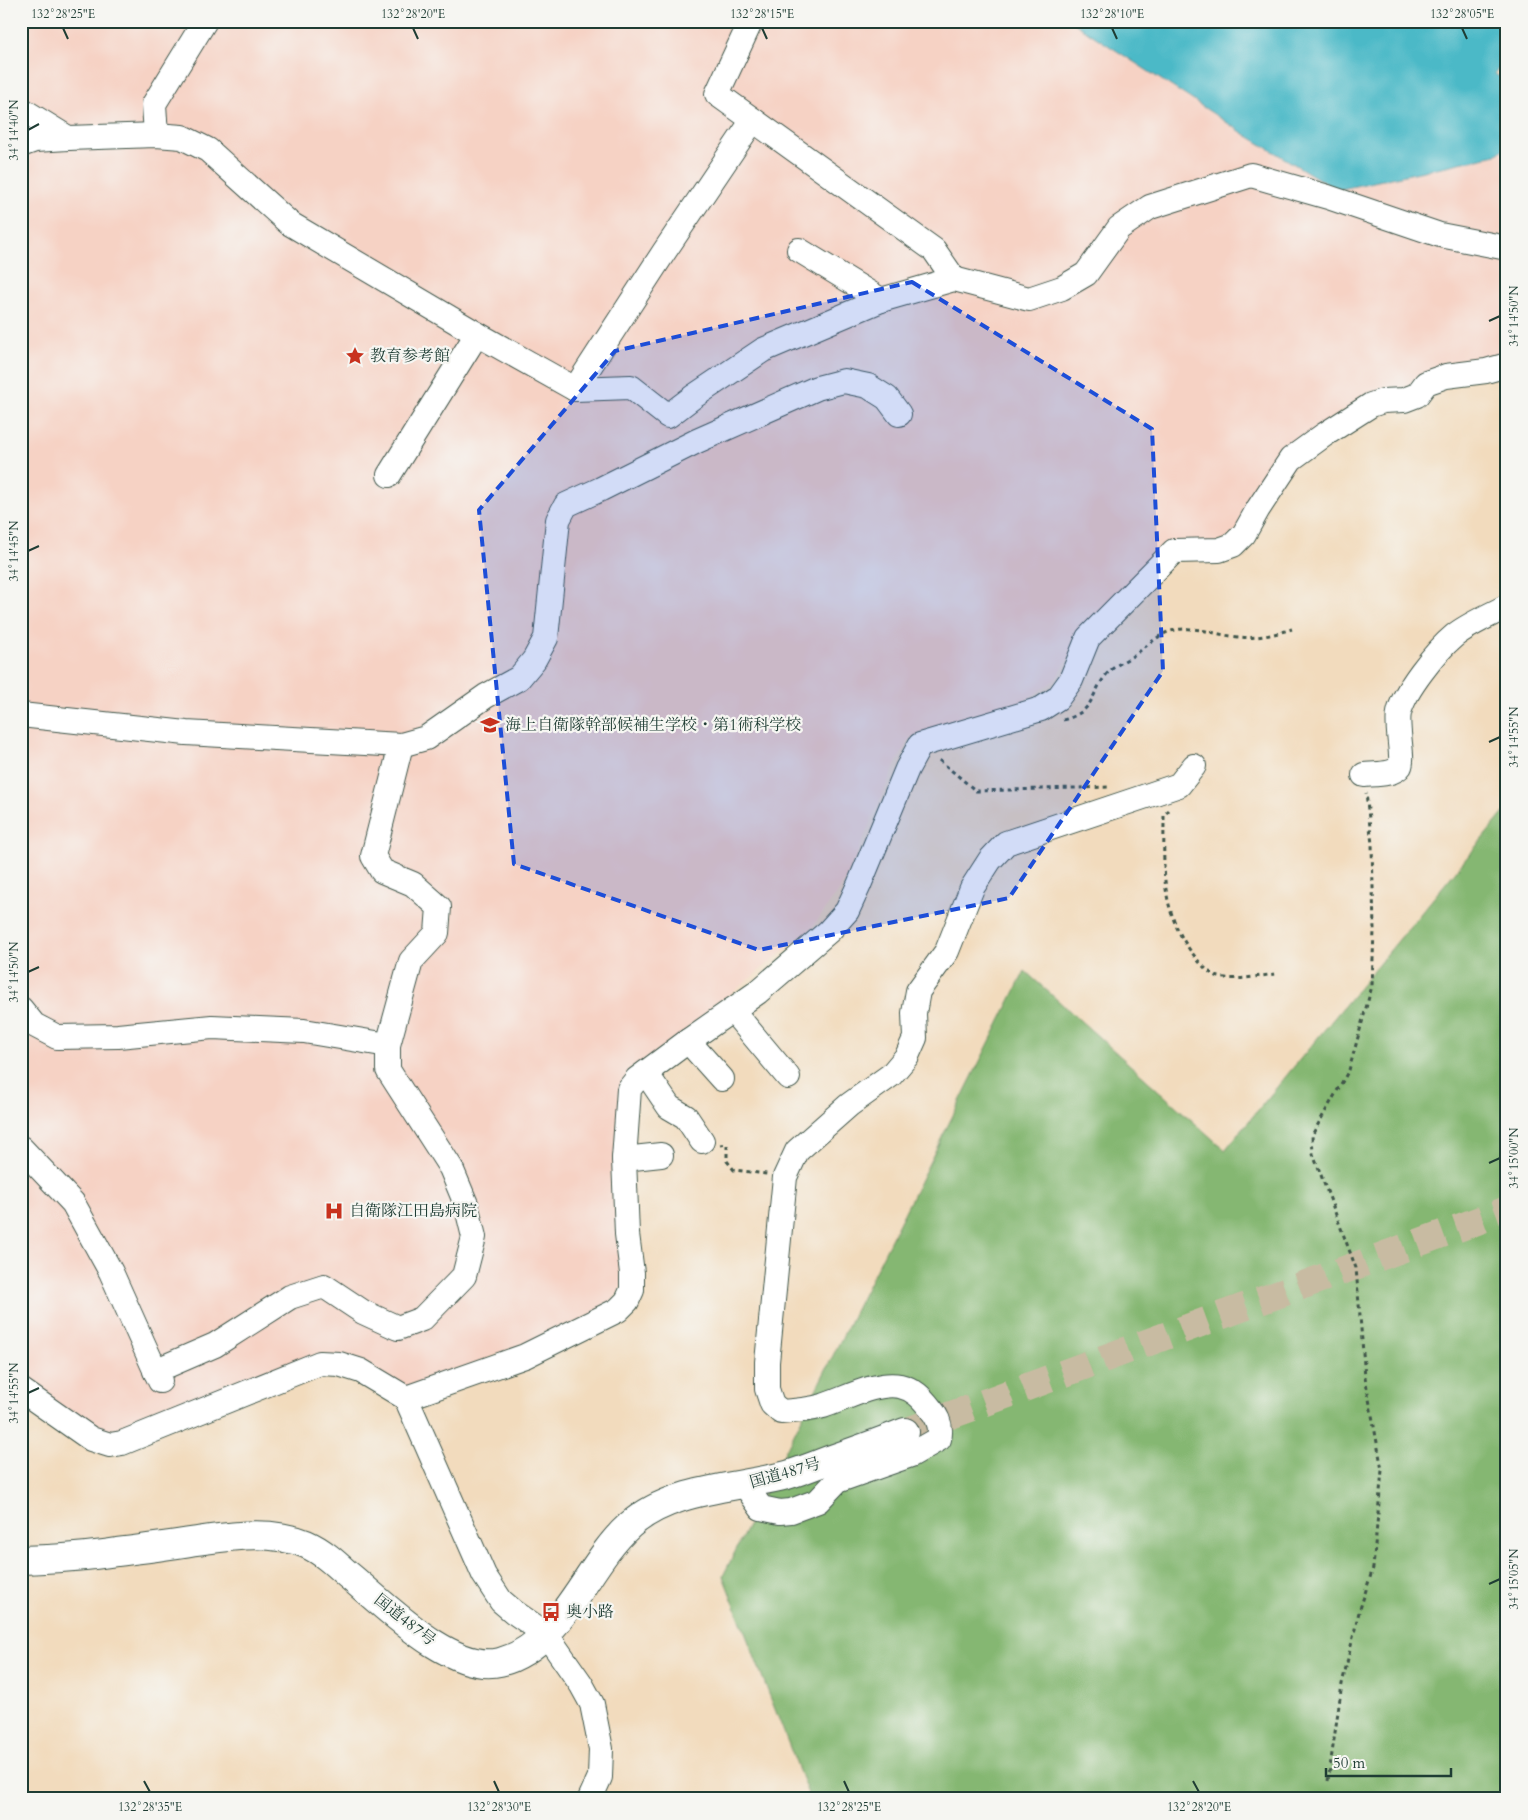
<svg xmlns="http://www.w3.org/2000/svg" width="1528" height="1820" viewBox="0 0 1528 1820" font-family="Cardo,'Noto Serif JP',serif">
  <style>
    .built { fill: #f6d2c4 }
    .forest { fill: #85b772; stroke: #527a53 }
    .water { fill: #4cb9c7; stroke: #367b7e }
    .lines { fill: none; stroke-linecap: round; stroke-linejoin: round }
    .highway-tunnel { stroke: #c8bba2; stroke-width: 28; stroke-dasharray: 28 14; stroke-linecap: butt }
    .minor-casing { stroke: #3f5549; stroke-width: 26 }
    .highway-casing { stroke: #3f5549; stroke-width: 30 }
    .path { stroke: #3f5549; stroke-width: 3; stroke-dasharray: 4 4; stroke-linecap: butt }
    .minor { stroke: #fff; stroke-width: 24 }
    .highway { stroke: #fff; stroke-width: 28 }
    .marked { fill: #1d4ed8; fill-opacity: 0.2; stroke: #1d4ed8; stroke-width: 4; stroke-dasharray: 10 6; stroke-linejoin: round }
    .ticks { fill: none; stroke: #1f3d34; stroke-width: 2 }
    .labels { text-anchor: middle; dominant-baseline: central; stroke-width: 4.5; stroke-linejoin: round; paint-order: stroke }
    .poi-label { font-size: 16px; fill: #1f3d34; stroke: #f6f6f2; text-anchor: start }
    .street-label { font-size: 16px; fill: #1f3d34; stroke: #f6f6f2 }
    .neatline { fill: none; stroke: #1f3d34; stroke-width: 2 }
    .ticks-label { font-size: 12px; text-anchor: middle; fill: #1f3d34 }
  </style>
  <rect width="100%" height="100%" fill="#f6f6f2"/>
  <filter id="ink" filterUnits="userSpaceOnUse"><feTurbulence type="fractalNoise" baseFrequency=".02" numOctaves="2"/><feDisplacementMap in="SourceGraphic" scale="10" xChannelSelector="R" yChannelSelector="G"/><feConvolveMatrix kernelMatrix="1 2 1 2 8 2 1 2 1" color-interpolation-filters="sRGB"/></filter>
  <filter id="wash" filterUnits="userSpaceOnUse"><feTurbulence type="fractalNoise" baseFrequency=".0096" numOctaves="4" result="noise"/><feDisplacementMap in="SourceGraphic" scale="20" xChannelSelector="R" yChannelSelector="G"/><feGaussianBlur stdDeviation="1.12" result="paint"/><feColorMatrix in="noise" values="0 0 0 0 0 0 0 0 0 0 0 0 0 0 0 0 0 1.4 0 .05"/><feComposite in="paint" operator="in"/></filter>
  <g filter="url(#wash)">
    <rect width="100%" height="100%" fill="#f2dbbd"/>
    <!-- built -->
    <polygon class="built" points="21,21 1071,21 1246,135 1337,190 1496,155 1507,146 1507,352 1441,368 1402,392 1340,412 1239,530 1221,542 1168,546 1083,635 1055,680 1007,713 911,737 893,769 845,882 811,929 623,1082 626,1278 609,1309 410,1391 354,1361 117,1440 94,1432 21,1382"/>
    <!-- forest -->
    <polygon class="forest" points="1507,809 1507,1799 810,1799 723,1576 1025,971 1225,1150"/>
    <!-- water -->
    <polygon class="water" points="1071,21 1507,21 1507,54 1495,74 1507,81 1507,146 1496,155 1337,190 1246,135"/>
  </g>
  <g filter="url(#ink)">
    <g class="lines">
      <!-- highway-tunnel -->
      <polyline class="highway-tunnel" points="905,1432 1507,1210"/>
      <!-- minor casing -->
      <g class="minor-casing">
        <g id="minor">
          <polyline points="751,21 717,94 934,250 954,279"/>
          <polyline points="21,109 68,138"/>
          <polyline points="156,135 154,104 205,21"/>
          <polyline points="21,145 35,140 68,138 156,135 182,137 208,150 289,223 477,334 575,389 631,387 668,416 693,397 763,350 881,300 954,279 1029,299 1062,288 1086,274 1119,228 1150,207 1251,175 1328,197 1440,235 1507,248"/>
          <polyline points="799,250 881,300"/>
          <polyline points="575,389 664,252 753,120"/>
          <polyline points="389,475 477,334"/>
          <polyline points="21,715 186,733 401,745 426,738 486,696 519,678 534,660 546,638 558,520 566,505 601,489 697,441 817,388 844,381 868,386 887,398 899,414"/>
          <path d="M 1364,775 C 1373,774 1394,775 1400,766 C 1404,759 1396,727 1399,713 C 1404,691 1436,651 1454,636 C 1467,625 1491,615 1507,606"/>
          <polyline points="21,1009 34,1025 57,1037 118,1036 212,1027 304,1031 388,1045"/>
          <polyline points="732,1010 788,1077"/>
          <polyline points="688,1041 722,1079"/>
          <polyline points="646,1073 669,1107 686,1117 702,1141"/>
          <polyline points="21,1148 73,1203 111,1272 160,1381"/>
          <polyline points="624,1159 661,1155"/>
          <polyline points="155,1371 215,1345 290,1297 324,1286 363,1312 398,1328 422,1319 464,1276 474,1237 466,1204 451,1168 388,1070 388,1045 411,961 437,933 439,907 413,884 382,871 373,856 401,745"/>
          <polyline points="21,1390 91,1439 110,1445 122,1443 320,1363 339,1364 361,1371 406,1398 484,1575 501,1601 514,1612 546,1634 581,1684 592,1704 601,1749 600,1777 590,1799"/>
          <polyline points="406,1398 525,1356 618,1310 627,1301 632,1290 632,1273 627,1234 624,1159 629,1089 637,1079 688,1041 758,992 829,931 847,911 859,885 907,769 920,745 1041,709 1058,698 1071,680 1088,638 1174,551 1219,550 1233,545 1244,534 1258,509 1291,459 1324,435 1371,405 1383,401 1404,400 1417,395 1426,383 1446,376 1486,371 1507,365"/>
          <path d="M 745,1485 L 761,1508 L 780,1512 L 791,1511 L 818,1501 L 837,1481 L 911,1455 L 939,1439 C 942,1428 938,1417 930,1408 C 922,1398 914,1389 900,1386 C 877,1381 845,1399 823,1406 C 809,1410 796,1411 781,1412 L 772,1404 L 767,1389 L 767,1362 L 785,1177 L 797,1151 L 849,1105 L 891,1075 L 907,1056 L 915,1038 L 914,1013 L 918,991 L 947,951 L 972,888 L 990,860 L 1006,843 L 1179,785 L 1194,766"/>
        </g>
      </g>
      <!-- highway casing -->
      <g class="highway-casing">
        <path id="highway" d="M 21,1560 C 53,1559 85,1557 117,1552 C 144,1549 170,1545 197,1541 C 234,1536 270,1530 306,1544 C 322,1551 335,1563 347,1574 C 383,1603 451,1674 500,1662 C 562,1646 585,1565 630,1525 C 672,1488 734,1489 787,1475 C 801,1471 815,1465 829,1460 C 855,1451 880,1442 905,1432"/>
      </g>
      <!-- path -->
      <g class="path">
        <path d="M 1063,720 C 1095,711 1089,697 1106,675 C 1114,665 1126,661 1137,653 C 1147,646 1156,637 1168,632 C 1193,623 1216,636 1240,637 C 1258,639 1275,634 1292,629"/>
        <polyline points="939,760 976,791 1109,787"/>
        <path d="M 1169,810 L 1164,815 C 1164,870 1159,912 1196,958 C 1202,965 1209,974 1219,977 C 1238,981 1258,976 1276,974"/>
        <polyline points="720,1145 727,1144 727,1161 734,1170 767,1174"/>
        <polyline points="1328,1781 1342,1684 1359,1612 1373,1568 1382,1470 1365,1377 1356,1268 1313,1154 1312,1135 1349,1070 1372,986 1374,930 1372,844 1366,793"/>
      </g>
      <!-- minor -->
      <use href="#minor" class="minor"/>
      <!-- highway -->
      <use href="#highway" class="highway"/>
    </g>
  </g>
  <!-- marked area -->
  <path class="marked" d="M 912,282 L 1152,429 L 1163,671 L 1009,898 L 759,950 L 514,864 L 479,510 L 615,351 Z"/>
  <!-- ticks -->
  <path class="ticks" d="M 63,28 L 68,39M 413,28 L 418,39M 762,28 L 767,39M 1112,28 L 1117,39M 1462,28 L 1467,39M 28,130 L 39,124M 1489,321 L 1500,316M 28,551 L 39,546M 1489,742 L 1500,737M 28,972 L 39,967M 1489,1163 L 1500,1158M 28,1393 L 39,1388M 1489,1584 L 1500,1579M 144,1781 L 150,1792M 494,1781 L 499,1792M 844,1781 L 849,1792M 1193,1781 L 1199,1792"/>
  <!-- icons -->
  <defs>
    <g id="sight-bare" transform="scale(1.5)"><path d="M0-6L1.8-2.2L6-1.7L2.9 1.2L3.7 5.4L0 3.3L-3.7 5.4L-2.9 1.2L-6-1.7L-1.8-2.2Z" fill="#c8321e" stroke="#f6f6f2" stroke-width="2.5" paint-order="stroke"/></g>
    <g id="university-bare" transform="scale(1.5)"><path d="M0-5L7-2L0 1L-7-2ZM-4 1L0 2.5L4 1V4Q0 6-4 4Z" fill="#c8321e" stroke="#f6f6f2" stroke-width="2.5" paint-order="stroke"/></g>
    <g id="hospital-bare" transform="scale(1.5)"><path d="M-5-5h3v3.5h4V-5h3V5h-3V1.5h-4V5h-3Z" fill="#c8321e" stroke="#f6f6f2" stroke-width="2.5" paint-order="stroke"/></g>
    <g id="bus-bare" transform="scale(1.5)"><path d="M-5-6H5V4H4V6H2V4H-2V6H-4V4H-5ZM-3.5-4V0h7V-4ZM-3.5 1.2v1.5H-2V1.2ZM2 1.2v1.5H3.5V1.2Z" fill="#c8321e" stroke="#f6f6f2" stroke-width="2.5" paint-order="stroke"/></g>
  </defs>
  <g fill-rule="evenodd">
    <use href="#sight-bare" x="355" y="356"/>
    <use href="#university-bare" x="490" y="725"/>
    <use href="#hospital-bare" x="334" y="1211"/>
    <use href="#bus-bare" x="551" y="1612"/>
  </g>
  <g class="labels">
    <!-- poi labels -->
    <g class="poi-label">
      <text x="370" y="356">教育参考館</text>
      <text x="505" y="725">海上自衛隊幹部候補生学校・第1術科学校</text>
      <text x="349" y="1211">自衛隊江田島病院</text>
      <text x="566" y="1612">奥小路</text>
    </g>
    <!-- street labels -->
    <g class="street-label">
      <text transform="translate(785 1473) rotate(-16)">国道487号</text>
      <text transform="translate(405 1620) rotate(38)">国道487号</text>
    </g>
  </g>
  <!-- margin -->
  <rect width="1528" height="1820" fill="none" stroke="#f6f6f2" stroke-width="55"/>
  <!-- scale -->
  <path d="M1326 1768v8h125v-8" fill="none" stroke="#1f3d34" stroke-width="2.5"/>
  <text x="1333" y="1768" font-size="15" fill="#1f3d34" stroke="#f6f6f2" stroke-width="4" paint-order="stroke">50 m</text>
  <rect x="28" y="28" width="1472" height="1764" class="neatline"/>
  <g class="ticks-label">
    <text x="63" y="18">132°28'25"E</text>
    <text x="413" y="18">132°28'20"E</text>
    <text x="762" y="18">132°28'15"E</text>
    <text x="1112" y="18">132°28'10"E</text>
    <text x="1462" y="18">132°28'05"E</text>
    <text transform="translate(14 130) rotate(-90)" y="4">34°14'40"N</text>
    <text transform="translate(1514 316) rotate(-90)" y="4">34°14'50"N</text>
    <text transform="translate(14 551) rotate(-90)" y="4">34°14'45"N</text>
    <text transform="translate(1514 737) rotate(-90)" y="4">34°14'55"N</text>
    <text transform="translate(14 972) rotate(-90)" y="4">34°14'50"N</text>
    <text transform="translate(1514 1158) rotate(-90)" y="4">34°15'00"N</text>
    <text transform="translate(14 1393) rotate(-90)" y="4">34°14'55"N</text>
    <text transform="translate(1514 1579) rotate(-90)" y="4">34°15'05"N</text>
    <text x="150" y="1811">132°28'35"E</text>
    <text x="499" y="1811">132°28'30"E</text>
    <text x="849" y="1811">132°28'25"E</text>
    <text x="1199" y="1811">132°28'20"E</text>
  </g>
</svg>
